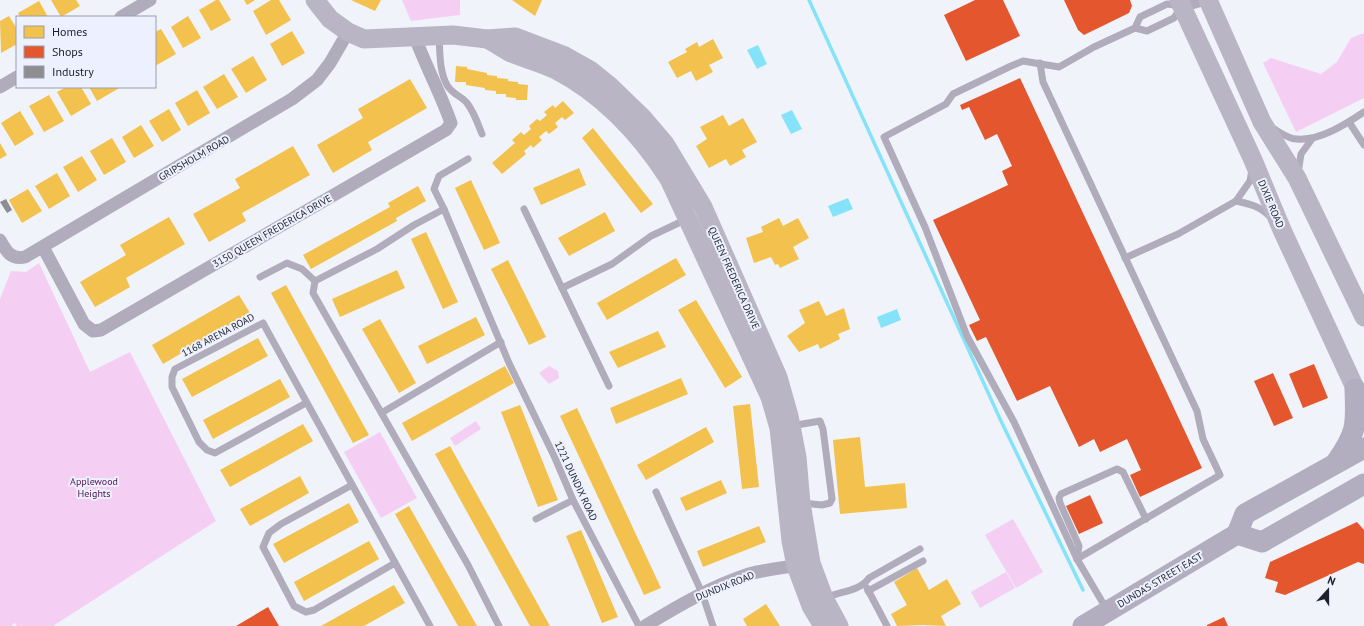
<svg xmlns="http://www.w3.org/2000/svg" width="1364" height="626" viewBox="0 0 1364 626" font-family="'PT Sans',sans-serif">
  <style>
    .green { fill: #f5cef3 }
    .water { fill: #85e3f9 }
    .homes { fill: #f2c14e }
    .shops { fill: #e4572e }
    .industry { fill: #8d8d92 }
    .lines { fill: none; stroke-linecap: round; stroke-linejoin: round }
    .stream { stroke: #85e3f9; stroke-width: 3.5 }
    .lane { stroke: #b1acbc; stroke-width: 7 }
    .street { stroke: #b1acbc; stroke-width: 13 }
    .secondary { stroke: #bab5c5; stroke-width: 19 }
    .primary { stroke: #b3adc0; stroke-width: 21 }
    .labels { text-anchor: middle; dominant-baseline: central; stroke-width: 4; stroke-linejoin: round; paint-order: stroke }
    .street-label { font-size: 10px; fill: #1e2028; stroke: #edf1ff }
    .park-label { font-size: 10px; fill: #55134e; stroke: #edf1ff }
  </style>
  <rect width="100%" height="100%" fill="#f1f3fb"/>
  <!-- green -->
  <g class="green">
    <polygon points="402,0 460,0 460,15 411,21"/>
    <polygon points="1364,33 1364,98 1296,132 1263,63 1271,58 1321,74 1337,62 1351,38"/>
    <polygon points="39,263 90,372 130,352 216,521 53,626 17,626 15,623 11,626 0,626 0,299 11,271 26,272"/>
    <polygon points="549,366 558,371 559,378 549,384 539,373"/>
    <polygon points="476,421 481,429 455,446 450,438"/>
    <polygon points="380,432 417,498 381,518 344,452"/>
    <polygon points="1013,519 1043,572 1016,588 985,535"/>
    <polygon points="1006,572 1015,588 980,608 971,592"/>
  </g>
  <!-- water -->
  <g class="water">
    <polygon points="758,45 767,64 757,69 747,50"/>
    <polygon points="792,110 802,129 791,134 781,115"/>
    <polygon points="848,198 853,209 833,217 828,206"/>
    <polygon points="897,309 901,320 881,328 877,317"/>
  </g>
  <!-- homes -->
  <g class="homes">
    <polygon points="51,0 76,0 80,6 61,17"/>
    <polygon points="216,0 219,0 231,20 211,31 199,10"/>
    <polygon points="244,0 255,0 247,5"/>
    <polygon points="271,0 279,0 291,20 266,35 253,11"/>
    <polygon points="351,0 381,0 375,11"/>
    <polygon points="512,0 542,0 535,16"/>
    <polygon points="39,1 48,17 20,17 18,13"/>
    <polygon points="9,16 17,29 17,44 1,53 0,21"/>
    <polygon points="188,16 201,38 183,48 171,27"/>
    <polygon points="161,29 176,54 155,66 155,32"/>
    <polygon points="292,31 305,53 282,66 270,44"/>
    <polygon points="713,39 723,58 709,65 713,72 696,81 691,71 677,78 668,62 687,52 685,49 697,42 699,47"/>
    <polygon points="253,56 267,80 246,93 231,69"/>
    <polygon points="456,66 467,67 467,69 487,73 487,75 497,76 497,78 508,79 508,81 518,82 518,84 528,85 527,100 516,100 516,98 506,97 506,94 496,94 496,91 485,90 485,88 466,85 466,82 455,82"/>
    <polygon points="224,74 238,97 217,109 203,87"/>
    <polygon points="410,79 427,108 368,142 372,150 333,173 317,145 363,118 358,109"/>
    <polygon points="66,87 81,87 91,104 71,116 57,92"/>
    <polygon points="89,87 121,87 97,101"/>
    <polygon points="197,90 210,113 188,126 175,103"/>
    <polygon points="49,95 64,121 44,132 29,106"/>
    <polygon points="563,101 574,113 565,120 562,117 555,123 558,127 549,134 546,131 539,137 542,140 533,148 531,145 524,151 526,154 502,174 492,163 515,143 512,140 521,132 524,135 531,129 529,126 537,119 540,121 547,115 544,112 553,105 555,108"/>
    <polygon points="169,109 181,130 162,142 149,121"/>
    <polygon points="20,111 34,134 15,146 1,123"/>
    <polygon points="723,115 729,126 743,118 757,142 742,150 746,157 730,166 726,159 709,168 696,146 707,139 700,127"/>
    <polygon points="141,125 154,146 134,158 122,137"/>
    <polygon points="593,128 653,204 641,213 582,138"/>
    <polygon points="112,138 126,162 104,175 90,151"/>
    <polygon points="0,143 7,155 0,159"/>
    <polygon points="293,146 310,175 242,213 246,221 209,242 193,214 240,188 235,179"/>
    <polygon points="82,156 97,180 78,192 63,167"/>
    <polygon points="579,168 586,185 541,205 533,188"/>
    <polygon points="57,173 70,196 49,209 35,186"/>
    <polygon points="471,180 500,243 484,250 455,188"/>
    <polygon points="418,186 426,201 396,218 397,221 311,269 303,255 390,207 388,203"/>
    <polygon points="28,189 42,211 22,223 9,200"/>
    <polygon points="605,212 615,231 569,256 558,238"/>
    <polygon points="169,217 185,244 126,278 130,287 95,307 80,282 126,255 120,245"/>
    <polygon points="779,218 783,226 798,218 809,238 793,247 799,259 780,268 778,264 775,265 771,257 754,263 746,238 763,232 761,227"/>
    <polygon points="426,232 458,302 443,309 411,239"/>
    <polygon points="676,258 686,275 607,320 597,303"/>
    <polygon points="508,260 546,337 529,345 491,269"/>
    <polygon points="397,270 405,288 340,317 332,299"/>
    <polygon points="286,285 369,435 353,443 271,293"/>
    <polygon points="239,295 250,313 163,364 152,345"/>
    <polygon points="696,300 742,377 725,388 678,310"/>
    <polygon points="819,301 826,316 844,308 850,329 838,334 840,339 820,349 818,344 799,352 787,336 805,323 799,310"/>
    <polygon points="476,317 485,335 427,364 418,346"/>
    <polygon points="380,319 416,383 399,393 362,329"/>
    <polygon points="658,331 666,347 618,368 609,352"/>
    <polygon points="258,338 268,356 192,397 182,379"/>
    <polygon points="505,366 514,383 412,441 402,423"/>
    <polygon points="681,378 688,394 616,424 610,408"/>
    <polygon points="280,379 290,397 213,439 203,420"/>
    <polygon points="750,404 759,487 742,489 733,406"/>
    <polygon points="520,405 558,500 538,507 501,412"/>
    <polygon points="577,408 661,588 644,595 560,416"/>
    <polygon points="303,424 313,441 230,487 220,470"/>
    <polygon points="706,427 714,442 646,480 637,465"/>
    <polygon points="860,437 865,487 905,483 907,508 840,514 833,440"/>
    <polygon points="450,446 550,626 530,626 435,454"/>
    <polygon points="300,476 309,493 250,526 240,509"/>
    <polygon points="721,480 727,493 686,511 680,498"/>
    <polygon points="349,503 359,522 284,563 273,544"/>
    <polygon points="409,506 477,626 458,626 395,514"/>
    <polygon points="759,526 766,542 703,567 697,551"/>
    <polygon points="581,530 618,617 602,623 566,536"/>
    <polygon points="369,541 379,559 304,601 294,582"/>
    <polygon points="917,568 929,590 947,579 961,604 941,616 946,626 923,625 897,626 891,614 907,605 894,582"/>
    <polygon points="394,585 405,603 364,626 321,626"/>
    <polygon points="766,604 780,626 747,626 743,619"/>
  </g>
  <!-- shops -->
  <g class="shops">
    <polygon points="975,0 1003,0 1020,36 966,61 944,15"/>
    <polygon points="1064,0 1130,0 1132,6 1129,13 1084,35 1078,30"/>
    <polygon points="1020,78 1202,468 1140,497 1130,475 1141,470 1127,439 1100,452 1094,439 1079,447 1050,386 1017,401 986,337 977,341 969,325 980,320 933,220 1008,185 1002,171 1012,166 997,134 985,140 969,107 962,110 960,105"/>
    <polygon points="1314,364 1328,398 1303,408 1289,374"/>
    <polygon points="1273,373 1293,418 1274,426 1254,381"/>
    <polygon points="1090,495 1103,523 1079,534 1066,506"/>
    <polygon points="1357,522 1364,530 1364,564 1358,562 1285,595 1275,592 1278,582 1265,578 1270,562"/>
    <polygon points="268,607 279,626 236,626"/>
    <polygon points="1224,617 1228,626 1207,626 1207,625"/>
  </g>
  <!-- industry -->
  <polygon class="industry" points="6,199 12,210 7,213 0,202"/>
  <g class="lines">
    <!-- stream -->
    <polyline class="stream" points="809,0 1001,421 1083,590"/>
    <!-- lane -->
    <g class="lane">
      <path d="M 439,35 C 440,51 439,71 447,85 C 452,94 461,96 467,103 C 474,112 478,124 482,134"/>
      <polyline points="1040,63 1043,82 1197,411 1203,439 1220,475 1077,559"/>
      <polyline points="1349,122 1364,145"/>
      <path d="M 1272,128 C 1280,132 1288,139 1297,139 C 1320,141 1346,124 1364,112"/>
      <polyline points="468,159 439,176 434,189 444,209 509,363 555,458 573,500 639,626"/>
      <polyline points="1298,173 1301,154 1312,139"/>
      <path d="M 1236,201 C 1249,204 1260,206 1269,216"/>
      <polyline points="444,209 414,225 377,249 315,281 313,293 468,565 499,626"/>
      <polyline points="524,209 609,386"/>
      <polyline points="1125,258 1178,234 1236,201 1250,181 1252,170"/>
      <polyline points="260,277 287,263 302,269 315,281"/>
      <polyline points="562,288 612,264 651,236 687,219"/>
      <polyline points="306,403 215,453 207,450 199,442 172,387 172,377 175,369 263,323 430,626"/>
      <polyline points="383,412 501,342"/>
      <polyline points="791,426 820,421 823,429 832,499 830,503 822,505 802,503"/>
      <polyline points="352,485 281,524 269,533 263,547 294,606 306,612 314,610 395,563"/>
      <polyline points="656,492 702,593 713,626"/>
      <polyline points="536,519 573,500"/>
      <polyline points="1077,559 1079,546 1060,503 1059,498 1061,494 1117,469 1123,472 1146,519"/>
      <polyline points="867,588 887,626"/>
      <polyline points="868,591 923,561"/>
      <path d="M 825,598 C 840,591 859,592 869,578 L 920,549"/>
      <polyline points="1107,610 1077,559 1014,422 967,336 925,227 884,137 946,104 953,94 1011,66 1023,61 1059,67 1094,47 1135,28 1147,31 1174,18 1182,6 1167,4 1140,17 1135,28"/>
    </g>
    <!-- street -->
    <g class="street">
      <polyline points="1182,6 1201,0"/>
      <polyline points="121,17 150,0"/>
      <polyline points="0,87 17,77"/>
      <path d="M 0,240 C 6,251 11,260 25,257 L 292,99 L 317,80 L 330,63 L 348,32"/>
      <path d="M 43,247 L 84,324 L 93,331 L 101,330 L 446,130 L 451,123 C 441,94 426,67 415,37"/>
      <path d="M 645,626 C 678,606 712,586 749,574 C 767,569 785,568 804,564"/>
    </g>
    <!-- secondary -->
    <g class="secondary">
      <polyline points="315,0 330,19 348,32 364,39 453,35 487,39 515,37 565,56 590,70 611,87 642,117 665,144 703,207 778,377 789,416 797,457 801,503 811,563 824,598 839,626"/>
      <polyline points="1179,0 1253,160 1282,230 1362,403"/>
      <polyline points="1208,0 1262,122 1297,178 1364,317"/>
      <path d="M 487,39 C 495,43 503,49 511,53 C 526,59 542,63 556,70 C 604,95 640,134 669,179 L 770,397 L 779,428 L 791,541 L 796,566 L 811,606 L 823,626"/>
    </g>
    <!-- primary -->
    <g class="primary">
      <path d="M 1337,461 C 1358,431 1356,424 1355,389"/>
      <polyline points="1237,534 1262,542 1364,484"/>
      <polyline points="1083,626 1237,534 1245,514 1364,448"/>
    </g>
  </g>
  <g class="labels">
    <!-- street labels -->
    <g class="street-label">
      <text transform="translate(194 158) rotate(-30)">GRIPSHOLM ROAD</text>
      <text transform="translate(1271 204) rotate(67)">DIXIE ROAD</text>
      <text transform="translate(272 231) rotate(-30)">3150 QUEEN FREDERICA DRIVE</text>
      <text transform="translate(734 278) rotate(66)">QUEEN FREDERICA DRIVE</text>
      <text transform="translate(218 335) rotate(-28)">1168 ARENA ROAD</text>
      <text transform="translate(576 481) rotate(65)">1221 DUNDIX ROAD</text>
      <text transform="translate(1160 580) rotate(-31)">DUNDAS STREET EAST</text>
      <text transform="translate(725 586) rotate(-22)">DUNDIX ROAD</text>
    </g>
    <!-- park labels -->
    <g class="park-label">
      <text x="94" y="481">Applewood<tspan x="94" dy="12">Heights</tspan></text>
    </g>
  </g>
  <!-- legend -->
  <rect x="16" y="16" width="140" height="72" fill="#edf1ff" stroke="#9a9da9"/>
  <rect x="24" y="26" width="20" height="12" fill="#f2c14e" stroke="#9a9da9"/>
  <text x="52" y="36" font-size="12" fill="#1e2028">Homes</text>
  <rect x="24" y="46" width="20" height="12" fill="#e4572e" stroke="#9a9da9"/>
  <text x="52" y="56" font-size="12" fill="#1e2028">Shops</text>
  <rect x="24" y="66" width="20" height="12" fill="#8d8d92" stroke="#9a9da9"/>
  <text x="52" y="76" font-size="12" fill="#1e2028">Industry</text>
  <!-- north arrow -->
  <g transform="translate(1328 590) rotate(21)" stroke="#edf1ff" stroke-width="3" paint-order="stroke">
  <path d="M0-3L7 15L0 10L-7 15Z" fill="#1e2028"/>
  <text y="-6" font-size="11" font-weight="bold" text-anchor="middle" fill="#1e2028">N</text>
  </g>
</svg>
